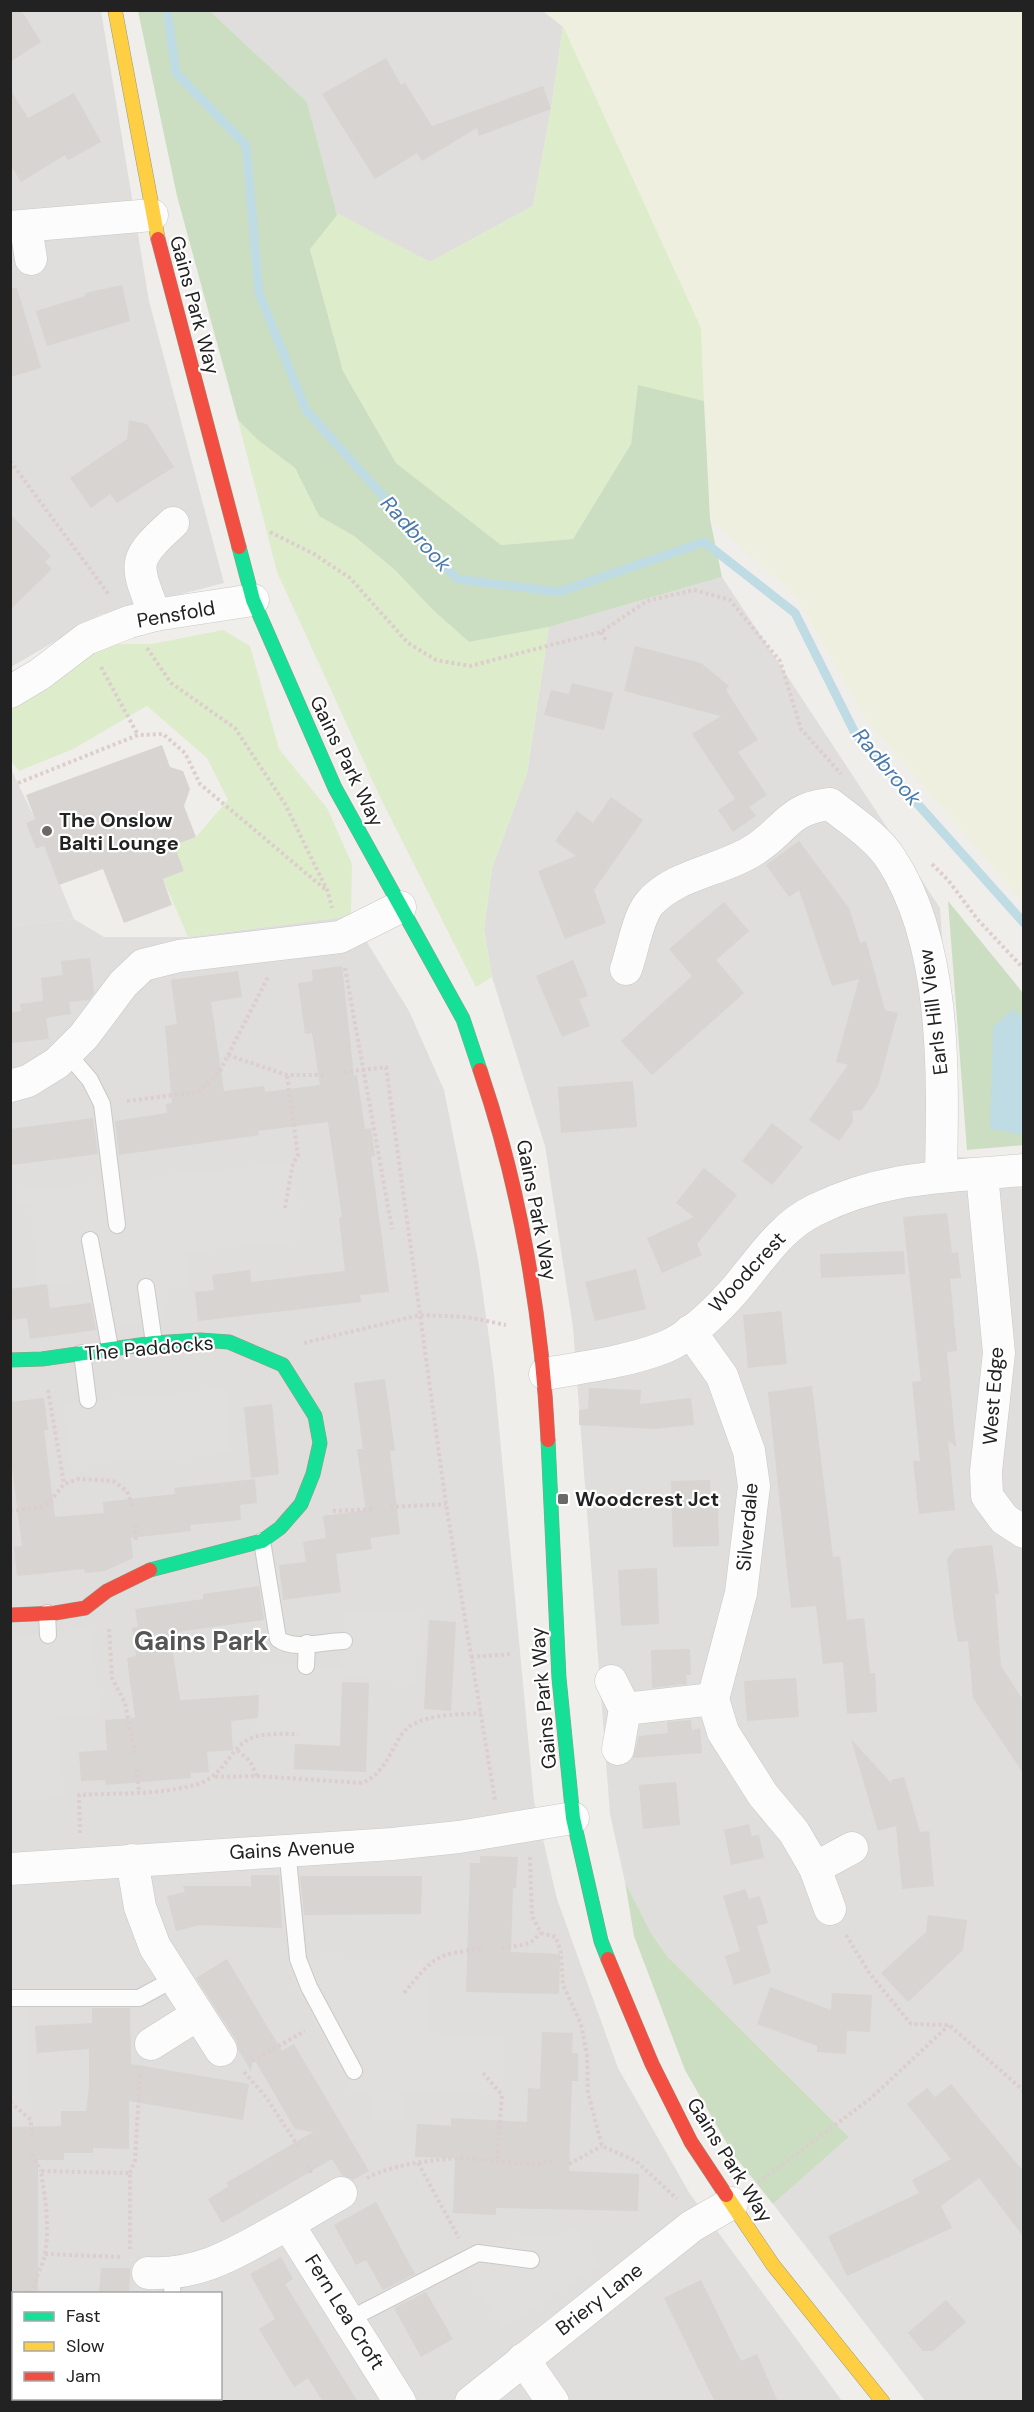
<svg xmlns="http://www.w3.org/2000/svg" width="1034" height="2412" viewBox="0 0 1034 2412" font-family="'DM Sans',sans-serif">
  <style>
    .residential { fill: #dfdedc; fill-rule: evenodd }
    .farmland { fill: #efefdf }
    .grass { fill: #ddeccb }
    .forest { fill: #cbdec1 }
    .parking { fill: #e0dfde }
    .water { fill: #bfdbe3 }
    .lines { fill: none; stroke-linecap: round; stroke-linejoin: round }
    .stream { stroke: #bfdbe3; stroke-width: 9 }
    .building { fill: #d7d4d2 }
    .lane-casing { stroke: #c9c8c7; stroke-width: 18 }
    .street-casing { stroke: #c9c8c7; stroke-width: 33 }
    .fast-casing { stroke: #999a82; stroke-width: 15 }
    .slow-casing { stroke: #999a82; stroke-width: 15 }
    .jam-casing { stroke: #999a82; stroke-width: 15 }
    .path { stroke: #dccecd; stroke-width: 4; stroke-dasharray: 3 3; stroke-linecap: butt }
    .lane { stroke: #fdfcfc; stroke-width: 16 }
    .street { stroke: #fdfcfc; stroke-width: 32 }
    .fast { stroke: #16e098; stroke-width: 14 }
    .slow { stroke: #ffcf43; stroke-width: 14 }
    .jam { stroke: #f24e42; stroke-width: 14 }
    .poi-dot { fill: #6a6968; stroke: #fff; stroke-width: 2 }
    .labels { text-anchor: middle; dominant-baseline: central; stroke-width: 4.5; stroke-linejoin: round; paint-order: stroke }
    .street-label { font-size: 20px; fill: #222; stroke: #fff }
    .poi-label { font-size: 20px; font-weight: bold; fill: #222; stroke: #fff; text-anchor: start }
    .water-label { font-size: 21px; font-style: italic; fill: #4a7aab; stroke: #fff }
    .district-label { font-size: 26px; font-weight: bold; fill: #555; stroke: #fff }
  </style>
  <rect width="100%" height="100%" fill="#f0eeeb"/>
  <!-- residential -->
  <g class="residential">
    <polygon points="10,11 101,11 149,301 224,583 100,615 11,667"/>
    <polygon points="210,11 543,11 563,26 551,109 533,206 430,262 337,215 307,102"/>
    <polygon points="722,577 940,908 957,1157 1023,1160 1023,2401 925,2401 773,2204 849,2137 667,1956 651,1933 625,1882 610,1814 573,1328 545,1146 492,977 484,930 492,868 527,773 549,627"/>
    <path d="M 351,916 L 409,1011 L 444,1090 L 478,1259 L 494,1374 L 534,1801 L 557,1899 L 618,2068 L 690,2194 L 842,2401 L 11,2401 L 10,927 L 74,919 L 104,937 L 188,937 ZM 14,2294 L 220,2294 L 220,2398 L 14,2398 Z"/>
  </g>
  <!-- farmland -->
  <polygon class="farmland" points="543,11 1023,11 1023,902 868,722 797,598 710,519 701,328 563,27"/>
  <!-- grass -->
  <g class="grass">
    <polygon points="563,26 701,328 704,401 638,386 631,444 573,539 501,545 396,463 343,371 310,248 337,213 430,262 533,206 551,109"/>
    <polygon points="238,420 259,440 295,468 319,516 354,536 395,570 432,609 469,642 549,627 527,773 492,868 484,930 492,977 476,987 380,797 277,572"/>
    <polygon points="223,630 250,646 279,749 327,808 352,864 351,916 188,937 163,879 184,871 174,845 196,837 228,800 207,758 147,706 73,749 19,771 11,761 11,705 93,644 152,644"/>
  </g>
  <!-- forest -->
  <g class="forest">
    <polygon points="138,11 210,11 307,102 337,215 310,249 343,371 396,463 501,545 573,539 631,444 638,385 704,401 710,519 722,577 549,627 469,642 432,609 395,570 354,536 319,516 295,468 258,440 238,420 177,196"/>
    <polygon points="948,901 1023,993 1023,1145 967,1150"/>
    <polygon points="625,1882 651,1933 667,1956 849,2137 773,2204 733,2154 685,2070 634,1936"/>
  </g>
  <!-- parking -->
  <g class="parking">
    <polygon points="10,767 35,819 26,823 36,849 44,846 74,919 11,927"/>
    <polygon points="293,1163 301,1240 185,1252 189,1286 160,1289 164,1322 114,1327 108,1277 38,1285 30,1204 17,1205 16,1191"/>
    <polygon points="225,1389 231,1453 71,1466 63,1404"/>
    <polygon points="345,1610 420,1612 415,1682 342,1677 340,1746 272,1742 272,1734 257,1733 261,1664 341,1667"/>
    <polygon points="91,1628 99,1713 57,1717 65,1797 11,1801 11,1638"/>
    <polygon points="288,1959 427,1960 428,2033 504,2037 502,2095 405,2093 404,2120 371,2119 371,2092 349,2091 288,1973"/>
    <polygon points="10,1989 28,1989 31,2120 11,2120"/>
    <polygon points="575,2228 599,2265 503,2328 454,2255 485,2244 536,2236 546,2239"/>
    <polygon points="134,2281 210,2282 210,2293 134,2293"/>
  </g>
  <!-- water -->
  <polygon class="water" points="1013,1009 1024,1019 1024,1135 990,1129 993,1027"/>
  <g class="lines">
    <!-- stream -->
    <polyline class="stream" points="167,10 176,73 246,145 259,293 306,410 457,579 559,592 704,542 795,613 856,735 1024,923"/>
  </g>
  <!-- building -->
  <g class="building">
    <polygon points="10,10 21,10 41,42 10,62"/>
    <polygon points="386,58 401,85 405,83 432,126 543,86 551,109 479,136 477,128 422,161 417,153 375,179 322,94"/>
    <polygon points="10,89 28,118 74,93 101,142 68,160 65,155 21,182 10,164"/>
    <polygon points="122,285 130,321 47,346 36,311 85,296 85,293"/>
    <polygon points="10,288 17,288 41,368 10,377"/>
    <polygon points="129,420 147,424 174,467 117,503 110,494 91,508 70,478 127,439"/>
    <polygon points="10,514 51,556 45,562 52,569 10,610"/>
    <polygon points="635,646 701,663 729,686 726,690 758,740 738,752 767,795 749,807 756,816 733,832 718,810 735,799 692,734 721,716 624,691"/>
    <polygon points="572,683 613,693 604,730 544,715 551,690 569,694"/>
    <polygon points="162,745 170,767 183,771 190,789 184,806 196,837 174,845 184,871 163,879 172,905 124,923 103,869 59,885 44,846 36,849 26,823 35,819 26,795"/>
    <polygon points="611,797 643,820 594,890 606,923 565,939 538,871 576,856 555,841 577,811 593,823"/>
    <polygon points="799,841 849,908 860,943 866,941 885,1010 898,1013 878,1086 862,1110 852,1111 853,1122 839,1141 809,1120 848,1065 836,1062 859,979 832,986 799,890 789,897 766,865"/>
    <polygon points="724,902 749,931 716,960 744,993 652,1075 621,1041 692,976 669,949"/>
    <polygon points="90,958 94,993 89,1000 69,1002 71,1014 46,1018 49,1039 10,1043 10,1013 21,1011 20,1004 43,1001 41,978 63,975 61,961"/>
    <polygon points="573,960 588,996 579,999 590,1026 562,1037 536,976"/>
    <polygon points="342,966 354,1076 357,1075 365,1129 371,1128 375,1156 371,1157 389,1292 360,1295 361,1302 198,1321 195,1292 214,1290 212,1275 250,1270 251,1282 345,1271 339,1218 342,1217 328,1122 258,1131 259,1135 119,1155 115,1121 167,1113 166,1104 172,1103 165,1026 177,1024 171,980 238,971 242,997 211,1002 224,1091 264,1086 265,1092 320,1085 312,1033 305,1034 298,983 313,981 312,970"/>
    <polygon points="633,1081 637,1127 561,1133 558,1087"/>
    <polygon points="93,1118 98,1154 11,1165 11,1129"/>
    <polygon points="772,1123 803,1147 772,1185 742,1161"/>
    <polygon points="704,1168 737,1195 697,1244 702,1255 662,1273 647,1238 694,1217 676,1203"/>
    <polygon points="947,1213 952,1253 958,1252 961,1278 950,1279 957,1351 947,1352 956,1447 948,1440 955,1510 919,1514 913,1461 920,1461 912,1382 921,1381 903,1217"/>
    <polygon points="904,1251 905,1274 821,1278 820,1254"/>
    <polygon points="636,1269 646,1309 595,1321 585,1282"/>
    <polygon points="47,1284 50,1308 91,1303 96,1330 30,1339 27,1318 10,1320 10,1289"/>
    <polygon points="781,1311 787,1364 748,1368 743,1315"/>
    <polygon points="385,1379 395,1451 390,1451 400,1534 370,1538 372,1549 336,1554 341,1592 283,1600 279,1565 306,1562 303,1542 326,1538 323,1516 366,1510 357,1449 363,1449 354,1383"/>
    <polygon points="812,1386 833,1557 840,1556 847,1620 864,1618 870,1673 875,1673 877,1712 847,1714 843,1662 823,1664 816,1606 791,1608 768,1392"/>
    <polygon points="589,1388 641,1390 640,1404 691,1398 694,1425 654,1429 579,1425 579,1410 588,1409"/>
    <polygon points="44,1398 48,1430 44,1430 55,1517 104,1513 103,1502 175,1494 174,1488 255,1479 257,1503 240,1505 241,1520 190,1525 191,1531 131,1538 133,1558 105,1571 85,1573 84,1569 17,1576 14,1547 22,1546 10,1451 10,1402"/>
    <polygon points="272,1404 279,1474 251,1478 244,1407"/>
    <polygon points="710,1480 711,1504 718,1504 719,1546 673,1547 671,1481"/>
    <polygon points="992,1545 999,1594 995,1594 1001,1666 1023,1700 1023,1773 973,1698 968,1641 958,1642 954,1618 947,1559 955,1549"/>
    <polygon points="657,1568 659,1624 621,1626 618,1570"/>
    <polygon points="259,1586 264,1620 170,1633 180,1700 259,1695 258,1718 231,1721 233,1750 207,1752 209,1772 190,1773 191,1778 106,1785 105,1780 81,1781 79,1752 107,1750 105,1720 135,1718 127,1658 136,1656 132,1628 138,1627 135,1609 203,1599 203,1594"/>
    <polygon points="429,1620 456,1622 451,1711 424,1709"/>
    <polygon points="690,1649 691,1675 686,1675 687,1684 652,1688 651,1650"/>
    <polygon points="796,1678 799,1717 747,1721 744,1681"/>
    <polygon points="342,1682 369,1683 366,1772 294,1769 295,1744 340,1746"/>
    <polygon points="691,1720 692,1730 700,1728 702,1753 633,1758 639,1736 668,1733 667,1722"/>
    <polygon points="851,1739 892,1784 891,1780 904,1777 920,1832 929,1831 934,1886 902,1889 896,1826 878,1831"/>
    <polygon points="676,1782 680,1825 643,1829 639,1785"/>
    <polygon points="749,1824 752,1836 759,1835 764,1858 731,1865 724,1830"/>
    <polygon points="480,1856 518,1857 516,1888 513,1888 511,1952 560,1954 559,1994 466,1992 470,1863 480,1863"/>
    <polygon points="251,1875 279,1875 282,1928 200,1925 176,1931 167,1896 185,1892 183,1886 251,1886"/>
    <polygon points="300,1876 422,1876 421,1914 304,1915"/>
    <polygon points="745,1889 749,1899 760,1896 768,1923 757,1926 771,1973 734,1985 725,1956 740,1951 723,1896"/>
    <polygon points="928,1915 967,1920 963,1950 908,2002 881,1973 926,1932"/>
    <polygon points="227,1959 282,2051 294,2044 369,2171 353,2180 342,2175 332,2159 222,2223 208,2199 229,2186 226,2183 313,2132 295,2129 253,2057 251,2071 239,2051 236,2040 196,1978"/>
    <polygon points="770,1987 831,2010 832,1993 872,1995 870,2032 847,2031 846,2054 817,2052 817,2046 757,2024"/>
    <polygon points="92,2008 130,2008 131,2064 249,2084 243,2120 129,2101 129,2149 93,2148 93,2153 64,2153 64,2160 38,2160 38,2294 10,2294 10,2127 61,2126 61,2111 86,2111 89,2086 89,2049 37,2053 35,2026 92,2023"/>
    <polygon points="542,2032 573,2033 572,2053 578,2053 578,2081 572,2081 569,2171 639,2174 638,2211 496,2208 496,2215 453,2213 455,2158 415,2157 417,2124 451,2126 451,2118 527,2122 528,2088 540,2089"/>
    <polygon points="951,2084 1023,2171 1023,2236 979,2178 941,2206 952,2228 847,2276 828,2236 919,2193 912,2180 951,2159 907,2104 927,2088 935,2097"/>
    <polygon points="376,2202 415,2274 383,2290 366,2260 356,2265 334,2225"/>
    <polygon points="281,2257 293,2279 285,2284 358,2402 323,2402 308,2378 294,2387 259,2329 275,2319 250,2274"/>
    <polygon points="101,2268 130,2268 129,2294 99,2294"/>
    <polygon points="701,2280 741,2361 757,2354 778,2402 715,2402 664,2298"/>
    <polygon points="426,2292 453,2339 421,2357 394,2308"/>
    <polygon points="946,2300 966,2322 933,2351 923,2351 908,2333"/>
  </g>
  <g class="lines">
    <!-- lane casing -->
    <g class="lane-casing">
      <g id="lane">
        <polyline points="67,1053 90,1080 102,1104 117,1225"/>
        <polyline points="90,1240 110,1348"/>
        <polyline points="146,1287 154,1343"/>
        <polyline points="82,1353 88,1400"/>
        <path d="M 262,1541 L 278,1639 C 294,1651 324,1641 344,1641"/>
        <polyline points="47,1613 48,1635"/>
        <polyline points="306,1666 307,1643"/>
        <polyline points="287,1849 298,1959 309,1987 354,2071"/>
        <polyline points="10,1998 139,1998 174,1979"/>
        <polyline points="172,2294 173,2275"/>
        <polyline points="350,2319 478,2253 531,2260"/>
      </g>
    </g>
    <!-- street casing -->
    <g class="street-casing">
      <g id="street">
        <polyline points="10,227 152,215"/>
        <polyline points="26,227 31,259"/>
        <path d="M 155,615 C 135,563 131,561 173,523"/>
        <polyline points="10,692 40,674 86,639 129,622 155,615 253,600"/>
        <path d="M 626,969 C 632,953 638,917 649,904 C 674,874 722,871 754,850 C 785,831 788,808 830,804 C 850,820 877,837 891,859 C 947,945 943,1075 941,1175"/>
        <polyline points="10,1086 28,1081 57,1063 84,1036 123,984 143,965 179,956 340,937 400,907"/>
        <polyline points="982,1174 999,1353 986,1471 987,1496 1004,1519 1024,1532"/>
        <polyline points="690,1331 722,1376 749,1451 754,1486 741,1593 713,1699 723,1732 763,1795 794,1832 815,1868 830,1909"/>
        <path d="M 545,1374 C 585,1367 627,1362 665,1347 C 689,1337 715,1312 732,1293 C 759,1263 778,1228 815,1210 C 885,1175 948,1177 1024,1170"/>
        <polyline points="611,1681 625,1709 618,1749"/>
        <polyline points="625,1709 713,1699"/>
        <polyline points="132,1860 140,1907 155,1947 221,2050"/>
        <polyline points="815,1868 852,1848"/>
        <polyline points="10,1869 392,1844 459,1837 573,1818"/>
        <polyline points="151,2044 197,2015"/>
        <polyline points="288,2224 341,2193"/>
        <path d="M 148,2273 C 204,2276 241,2249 288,2224 L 400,2402"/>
        <polyline points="523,2359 553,2402"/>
        <polyline points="471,2402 692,2226 732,2203"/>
      </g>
    </g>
    <!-- fast casing -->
    <g class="fast-casing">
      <g id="fast">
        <polyline points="239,547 253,600 335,788 463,1019 480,1070"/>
        <polyline points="10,1360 42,1359 154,1343 200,1340 229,1342 283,1365 315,1416 320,1443 313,1474 301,1504 280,1528 262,1541 150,1570"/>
        <polyline points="548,1440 559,1678 573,1818 601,1941 608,1959"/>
      </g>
    </g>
    <!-- slow casing -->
    <g class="slow-casing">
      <g id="slow">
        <polyline points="115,10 158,239"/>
        <polyline points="726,2195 773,2265 883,2402"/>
      </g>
    </g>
    <!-- jam casing -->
    <g class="jam-casing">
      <g id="jam">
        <polyline points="158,239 239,547"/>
        <path d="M 480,1070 C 520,1187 542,1317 548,1440"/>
        <polyline points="10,1615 55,1613 85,1608 107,1591 150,1570"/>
        <polyline points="608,1959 652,2064 691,2142 726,2195"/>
      </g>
    </g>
    <!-- path -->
    <g class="path">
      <polyline points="10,461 110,596"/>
      <polyline points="270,532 314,554 350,578 408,643 436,660 470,666 601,632 647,601 694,590 730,600 780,661 801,729 841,774"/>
      <polyline points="601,632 606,641"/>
      <polyline points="147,648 171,683 235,728 285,804 328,892 332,908"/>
      <polyline points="101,667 138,735"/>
      <polyline points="18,783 138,735 163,734 185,753 200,784 326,890"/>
      <polyline points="932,864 948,880 978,920 1024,969"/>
      <polyline points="345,968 392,1229"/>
      <polyline points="228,1055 287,1075 326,1075"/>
      <polyline points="344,1072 386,1067 446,1504 495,1800"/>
      <polyline points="127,1101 198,1092 219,1073 268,977"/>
      <polyline points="285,1208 293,1163 298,1156 287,1075"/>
      <polyline points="304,1343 420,1315 467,1317 506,1325"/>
      <polyline points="48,1390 64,1484"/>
      <polyline points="390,1507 446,1504"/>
      <polyline points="10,1511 38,1508 49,1503 64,1484 79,1479 113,1481 127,1491 133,1508"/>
      <polyline points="333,1511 374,1509"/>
      <polyline points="135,1525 136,1542"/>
      <polyline points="109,1629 112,1678 125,1703 135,1753"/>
      <polyline points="471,1657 512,1654"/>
      <polyline points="137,1769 139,1792"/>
      <path d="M 257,1776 L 362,1783 C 385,1773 389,1753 402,1734 C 417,1713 458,1715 481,1713"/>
      <polyline points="215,1777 257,1776 250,1761 236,1749"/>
      <path d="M 80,1833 L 79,1795 C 118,1793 161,1795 198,1784 C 227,1775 230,1743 257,1736 C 270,1733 284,1734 298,1734"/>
      <polyline points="530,1857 532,1916 541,1933 556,1937 561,1953 563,1985 581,2024 587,2055 588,2093 602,2146 636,2161 677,2199"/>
      <polyline points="846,1935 870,1974 911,2024 949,2025 1024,2091"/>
      <polyline points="502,1949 530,1943 541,1933"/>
      <path d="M 404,1993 C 434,1957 434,1954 482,1949"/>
      <polyline points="252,2061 305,2031"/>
      <polyline points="244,2072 266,2097 300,2149"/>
      <polyline points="483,2073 502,2095 497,2162"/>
      <polyline points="10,2102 31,2120 31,2137"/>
      <polyline points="32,2154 41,2171"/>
      <polyline points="418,2163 459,2238"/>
      <polyline points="569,2164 602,2146"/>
      <polyline points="307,2165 312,2174"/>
      <polyline points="130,2173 135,2160 140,2073"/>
      <path d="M 367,2178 C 394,2163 455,2155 486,2160 C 509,2163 528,2165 552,2162"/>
      <polyline points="758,2183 871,2098 949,2025"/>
      <polyline points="45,2254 122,2257"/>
      <path d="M 33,2294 C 34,2274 43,2269 45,2253 C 50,2226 45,2198 41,2171 L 130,2173 L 130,2249"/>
      <polyline points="41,2398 41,2402"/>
    </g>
    <!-- lane -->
    <use href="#lane" class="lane"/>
    <!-- street -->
    <use href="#street" class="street"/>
    <!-- fast -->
    <use href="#fast" class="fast"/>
    <!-- slow -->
    <use href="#slow" class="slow"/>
    <!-- jam -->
    <use href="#jam" class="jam"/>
  </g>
  <!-- markers -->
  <g class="poi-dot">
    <circle cx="47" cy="831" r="6"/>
    <rect x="557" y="1493" width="12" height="12" rx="3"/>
  </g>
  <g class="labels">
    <!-- street labels -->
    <g class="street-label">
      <text transform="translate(195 305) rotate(75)">Gains Park Way</text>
      <text transform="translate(176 614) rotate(-10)">Pensfold</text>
      <text transform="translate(347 761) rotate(64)">Gains Park Way</text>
      <text transform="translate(933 1012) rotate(-97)">Earls Hill View</text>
      <text transform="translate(537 1210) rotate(79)">Gains Park Way</text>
      <text transform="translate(747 1272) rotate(-47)">Woodcrest</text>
      <text transform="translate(149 1348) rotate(-5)">The Paddocks</text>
      <text transform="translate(993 1396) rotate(-86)">West Edge</text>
      <text transform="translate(747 1527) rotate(-85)">Silverdale</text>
      <text transform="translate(543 1698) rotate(-95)">Gains Park Way</text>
      <text transform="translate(292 1849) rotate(-3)">Gains Avenue</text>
      <text transform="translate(730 2160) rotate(58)">Gains Park Way</text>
      <text transform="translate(599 2299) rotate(-38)">Briery Lane</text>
      <text transform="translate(345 2312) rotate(58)">Fern Lea Croft</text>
    </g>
    <!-- poi labels -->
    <g class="poi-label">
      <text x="59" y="820">The Onslow<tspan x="59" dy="23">Balti Lounge</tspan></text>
      <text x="575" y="1499">Woodcrest Jct</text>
    </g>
    <!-- water labels -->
    <g class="water-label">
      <text transform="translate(416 534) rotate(48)">Radbrook</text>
      <text transform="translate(887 767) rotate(50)">Radbrook</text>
    </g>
    <!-- district labels -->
    <g class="district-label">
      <text x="201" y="1641">Gains Park</text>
    </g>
  </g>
  <!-- border -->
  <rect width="1034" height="2412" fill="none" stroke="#222222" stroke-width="24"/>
  <!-- legend -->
  <rect x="12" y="2292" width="210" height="108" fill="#ffffff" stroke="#a7a7a7" stroke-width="1.5"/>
  <rect x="24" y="2312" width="30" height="9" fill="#16e098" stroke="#a7a7a7" stroke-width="1.5"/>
  <text x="66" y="2322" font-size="18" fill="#222222">Fast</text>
  <rect x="24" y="2342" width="30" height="9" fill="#ffcf43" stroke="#a7a7a7" stroke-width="1.5"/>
  <text x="66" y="2352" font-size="18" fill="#222222">Slow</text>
  <rect x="24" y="2372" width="30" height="9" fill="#f24e42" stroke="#a7a7a7" stroke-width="1.5"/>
  <text x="66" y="2382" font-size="18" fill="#222222">Jam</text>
</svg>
